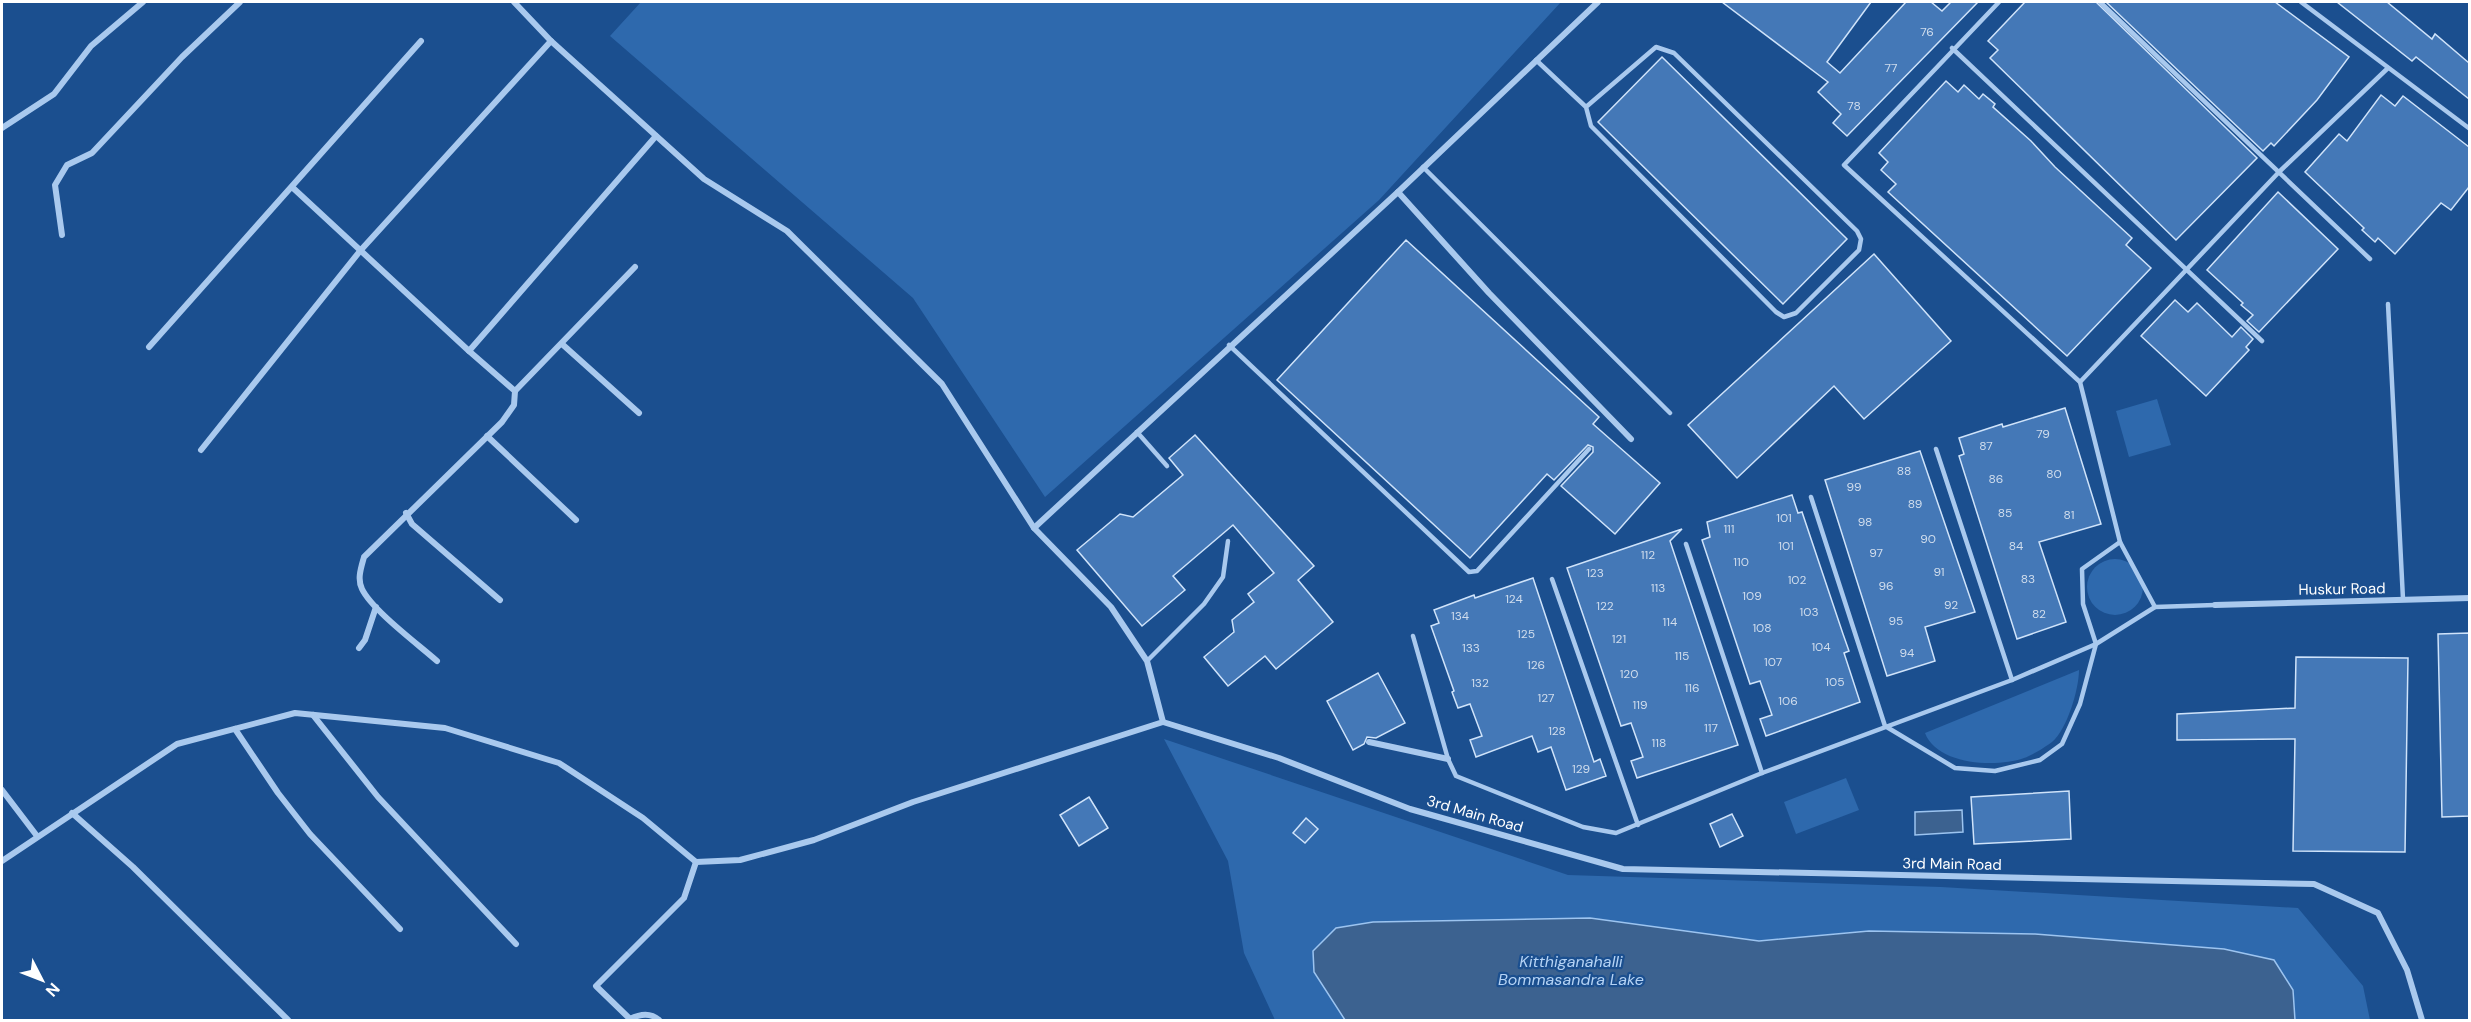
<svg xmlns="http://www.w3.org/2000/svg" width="2471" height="1022" viewBox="0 0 2471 1022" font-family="'DM Sans',sans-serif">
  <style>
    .green { fill: #2e69ad }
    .water { fill: #3c6290; stroke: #9cc4f0; stroke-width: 1.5 }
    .building { fill: #4478b7; stroke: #cfe3fa; stroke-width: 1.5 }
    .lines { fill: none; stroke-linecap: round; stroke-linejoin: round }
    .service { stroke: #a9c9ee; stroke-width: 4.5 }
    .minor { stroke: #a9c9ee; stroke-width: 6 }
    .labels { text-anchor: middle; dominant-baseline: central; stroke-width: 4.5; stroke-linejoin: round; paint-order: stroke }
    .number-label { font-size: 12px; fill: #d0dded }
    .street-label { font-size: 15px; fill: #fff; stroke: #1b4f8f }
    .water-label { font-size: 16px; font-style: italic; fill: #b5d3f5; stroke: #1b4f8f }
  </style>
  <rect width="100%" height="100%" fill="#1b4f8f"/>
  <!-- green -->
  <g class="green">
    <polygon points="641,2 1561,2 1379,200 1045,497 913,298 610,36"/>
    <polygon points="2157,399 2171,445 2129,457 2116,411"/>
    <circle cx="2115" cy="587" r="28"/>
    <path d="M 2079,670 C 2079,689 2067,730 2052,742 C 2045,747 2033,755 2024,758 C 1996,768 1937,765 1925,733 Z"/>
    <polygon points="1164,739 1568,875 1941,887 2298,908 2363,986 2370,1020 2295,1020 2293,989 1869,931 1759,941 1590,918 1314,972 1345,1020 1275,1020 1244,953 1228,861"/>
    <polygon points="1846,778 1859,810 1796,834 1784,802"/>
  </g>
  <!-- water -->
  <g class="water">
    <polygon points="1962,810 1963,832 1915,835 1915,812"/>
    <polygon points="1590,918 1759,941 1869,931 2035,934 2224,949 2274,960 2293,990 2295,1020 1345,1020 1314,972 1313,951 1336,928 1373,922"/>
  </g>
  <!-- building -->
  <g class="building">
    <polygon points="1722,2 1871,2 1827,62 1840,73 1906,2 1931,2 1942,11 1951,2 1978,2 1847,136 1833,123 1841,114 1818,92 1828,82"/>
    <polygon points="2025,2 2096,2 2257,158 2176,240 1990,58 1998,50 1988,41"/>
    <polygon points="2106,2 2275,2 2349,57 2317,100 2274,146 2271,143 2263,151"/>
    <polygon points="2337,2 2387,2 2432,39 2435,34 2469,63 2469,99 2416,57 2412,61"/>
    <polygon points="1662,57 1847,239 1783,304 1598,122"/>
    <polygon points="1946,81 1958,92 1964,85 1979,99 1983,94 1995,104 1993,107 2031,141 2055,167 2132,238 2126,245 2151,268 2067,356 1888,192 1896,184 1881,170 1888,162 1879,153"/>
    <polygon points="2381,95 2395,106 2403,96 2469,147 2469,187 2451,210 2441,203 2395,254 2378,238 2375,242 2362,230 2364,228 2305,172 2339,134 2347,141"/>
    <polygon points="2278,192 2338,249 2259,332 2247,321 2253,315 2241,305 2243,303 2207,270"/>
    <polygon points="1406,240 1599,417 1593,424 1660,483 1615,534 1561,486 1593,452 1593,447 1588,445 1554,480 1547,474 1470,558 1277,380"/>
    <polygon points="1874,254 1951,341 1864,419 1834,386 1737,478 1688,425"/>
    <polygon points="2175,300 2188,312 2197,303 2232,337 2241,327 2253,339 2246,347 2249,350 2206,396 2141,336"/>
    <polygon points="2065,408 2101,524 2039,542 2066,622 2017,639 1959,456 1964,454 1959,438 2002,424 2003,427"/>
    <polygon points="1195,435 1314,566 1298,580 1333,622 1276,669 1265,656 1228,686 1204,657 1234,632 1232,620 1254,602 1248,594 1274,573 1233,525 1173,576 1185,590 1142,626 1077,550 1120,514 1133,517 1183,475 1169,458"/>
    <polygon points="1920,451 1975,612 1925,627 1935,661 1887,676 1825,480"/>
    <polygon points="1792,495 1798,513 1802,512 1843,634 1849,651 1844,653 1860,702 1766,736 1760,719 1772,715 1760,681 1750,684 1702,540 1710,537 1707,522"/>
    <polygon points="1682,529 1670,541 1738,745 1637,778 1631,761 1643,757 1631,723 1621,726 1567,568"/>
    <polygon points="1533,578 1594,762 1600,759 1606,776 1566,790 1551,747 1538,752 1532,736 1476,757 1470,740 1482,736 1470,704 1458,708 1452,692 1454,691 1431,626 1439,623 1434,610 1474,595 1475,598"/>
    <polygon points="2469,633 2469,816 2442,817 2438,634"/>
    <polygon points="2296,657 2408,658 2405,852 2293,851 2295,739 2177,740 2177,714 2295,708"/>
    <polygon points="1378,673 1405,723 1376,738 1367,737 1364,744 1353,750 1327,701"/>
    <polygon points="2069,791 2071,839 1974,844 1971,797"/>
    <polygon points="1089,797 1108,828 1079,846 1060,815"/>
    <polygon points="1732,814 1743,836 1720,847 1710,824"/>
    <polygon points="1306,818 1318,829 1305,843 1293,833"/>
  </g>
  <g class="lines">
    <!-- service -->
    <g class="service">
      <polyline points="1999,2 1844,165 2080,382 2120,542 2155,607"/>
      <polyline points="2100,2 2370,259"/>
      <polyline points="2301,2 2470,129"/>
      <polyline points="1952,48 2262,341"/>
      <polyline points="1536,60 1586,107 1591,126 1776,312 1784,317 1796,313 1859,250 1861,239 1857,231 1674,53 1656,47 1586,107"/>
      <polyline points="1423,167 1670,413"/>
      <polyline points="2388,304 2403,599"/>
      <polyline points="1229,345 1469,572 1477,571 1589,449"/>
      <polyline points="2080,382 2279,172 2388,68"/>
      <polyline points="1137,432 1167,466"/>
      <polyline points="1936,449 2012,680"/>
      <polyline points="1811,497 1885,726 1955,768 1995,771 2040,760 2062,744 2080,704 2096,644 2083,604 2082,569 2120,542"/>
      <polyline points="1686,544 1762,773"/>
      <polyline points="1552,579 1638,825"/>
      <polyline points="1413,636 1448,759 1456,776 1583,827 1616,833 1762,773 2012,680 2096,644 2155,607 2215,605"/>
      <polyline points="1147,661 1204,604 1223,577 1228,541"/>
    </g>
    <!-- minor -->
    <g class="minor">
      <polyline points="2,128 54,94 91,46 143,2"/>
      <path d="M 292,187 L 469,351 L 515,391 L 514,405 L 502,422 L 364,557 C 361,568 357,579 362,589 C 372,610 419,645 437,661"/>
      <polyline points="1398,192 1489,293 1631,439"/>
      <polyline points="62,235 55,185 67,165 92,153 182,57 240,2"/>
      <polyline points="562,344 639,413"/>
      <polyline points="149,347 421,41"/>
      <polyline points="469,351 656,136"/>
      <polyline points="515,391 635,267"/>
      <polyline points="487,436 576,520"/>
      <polyline points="201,450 360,251 551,41"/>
      <polyline points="406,513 412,524 500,600"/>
      <polyline points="1034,528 1398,192 1598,2"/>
      <polyline points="2215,605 2470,598"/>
      <polyline points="359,648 365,640 376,607"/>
      <polyline points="313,715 378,797 516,944"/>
      <polyline points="1163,722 1279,758 1410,809 1623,869 2314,884 2378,913 2407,970 2422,1020"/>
      <polyline points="235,729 278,793 310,834 400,929"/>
      <polyline points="1369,742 1448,759"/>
      <polyline points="2,790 37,836"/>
      <polyline points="72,813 133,867 288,1020"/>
      <polyline points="2,861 177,744 295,713 445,728 559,763 643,818 696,862 740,860 814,840 913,802 1163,722 1147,661 1111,607 1034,528 942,384 787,231 704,179 551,41 514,2"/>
      <path d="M 630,1019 C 640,1014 650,1012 659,1020"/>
      <polyline points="631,1020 596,986 684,898 696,862"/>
    </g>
  </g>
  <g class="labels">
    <!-- number labels -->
    <g class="number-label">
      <text x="1927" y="32">76</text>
      <text x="1891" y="68">77</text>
      <text x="1854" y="106">78</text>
      <text x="2043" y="434">79</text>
      <text x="1986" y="446">87</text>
      <text x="1904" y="471">88</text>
      <text x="2054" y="474">80</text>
      <text x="1996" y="479">86</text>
      <text x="1854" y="487">99</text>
      <text x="1915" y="504">89</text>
      <text x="2005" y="513">85</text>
      <text x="2069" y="515">81</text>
      <text x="1784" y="518">101</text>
      <text x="1865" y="522">98</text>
      <text x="1729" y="529">111</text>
      <text x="1928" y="539">90</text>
      <text x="1786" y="546">101</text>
      <text x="2016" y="546">84</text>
      <text x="1876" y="553">97</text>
      <text x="1648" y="555">112</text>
      <text x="1741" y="562">110</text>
      <text x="1939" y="572">91</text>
      <text x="1595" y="573">123</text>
      <text x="2028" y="579">83</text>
      <text x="1797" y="580">102</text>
      <text x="1886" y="586">96</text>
      <text x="1658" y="588">113</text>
      <text x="1752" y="596">109</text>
      <text x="1514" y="599">124</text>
      <text x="1951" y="605">92</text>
      <text x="1605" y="606">122</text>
      <text x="1809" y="612">103</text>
      <text x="2039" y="614">82</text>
      <text x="1460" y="616">134</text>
      <text x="1896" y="621">95</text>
      <text x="1670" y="622">114</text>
      <text x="1762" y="628">108</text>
      <text x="1526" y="634">125</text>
      <text x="1619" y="639">121</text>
      <text x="1821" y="647">104</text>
      <text x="1471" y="648">133</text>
      <text x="1907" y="653">94</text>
      <text x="1682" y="656">115</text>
      <text x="1773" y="662">107</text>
      <text x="1536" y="665">126</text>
      <text x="1629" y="674">120</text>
      <text x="1835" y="682">105</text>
      <text x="1480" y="683">132</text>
      <text x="1692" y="688">116</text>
      <text x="1546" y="698">127</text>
      <text x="1788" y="701">106</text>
      <text x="1640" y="705">119</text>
      <text x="1711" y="728">117</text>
      <text x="1557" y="731">128</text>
      <text x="1659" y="743">118</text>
      <text x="1581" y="769">129</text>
    </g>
    <!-- street labels -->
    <g class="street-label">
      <text transform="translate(2342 589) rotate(-1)">Huskur Road</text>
      <text transform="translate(1475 814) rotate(16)">3rd Main Road</text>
      <text transform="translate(1952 864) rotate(1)">3rd Main Road</text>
    </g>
    <!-- water labels -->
    <g class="water-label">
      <text x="1571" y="961">Kitthiganahalli<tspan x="1571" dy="18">Bommasandra Lake</tspan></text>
    </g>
  </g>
  <!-- border -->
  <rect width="2471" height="1022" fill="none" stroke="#ffffff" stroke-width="6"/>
  <!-- north arrow -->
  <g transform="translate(42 980) rotate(132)" stroke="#1b4f8f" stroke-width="4.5" paint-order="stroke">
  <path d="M0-4.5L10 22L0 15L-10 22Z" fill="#ffffff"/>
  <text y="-9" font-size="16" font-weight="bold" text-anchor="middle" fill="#ffffff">N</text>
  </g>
</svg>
